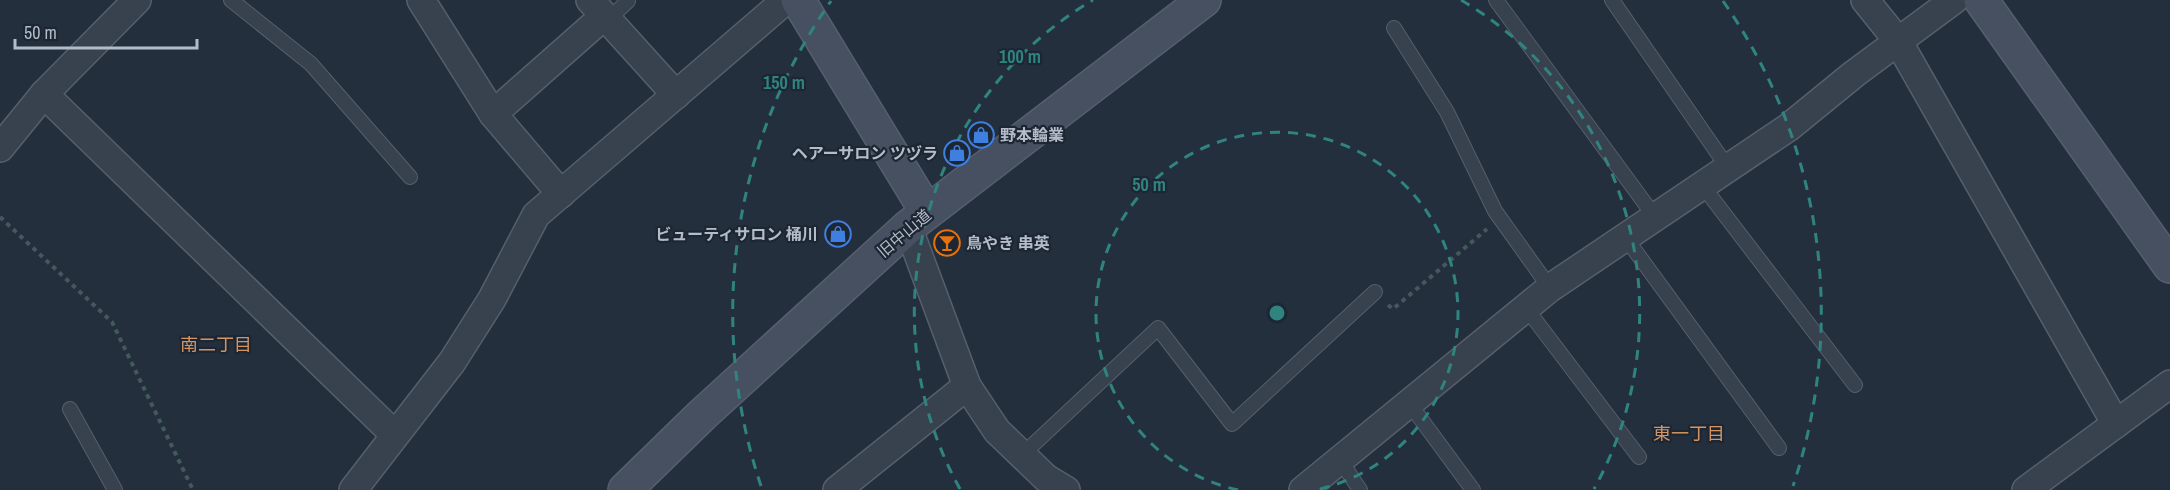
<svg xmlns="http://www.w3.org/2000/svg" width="2170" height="490" viewBox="0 0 2170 490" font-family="'Archivo Narrow','Noto Sans JP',sans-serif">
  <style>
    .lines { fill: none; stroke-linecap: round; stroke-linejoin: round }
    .lane-casing { stroke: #565f6c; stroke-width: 16 }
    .street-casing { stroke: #565f6c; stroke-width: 30 }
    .secondary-casing { stroke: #565f6c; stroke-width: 36 }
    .path { stroke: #44595c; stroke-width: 4; stroke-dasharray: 4.5 4.5; stroke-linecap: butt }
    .lane { stroke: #38414e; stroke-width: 14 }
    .street { stroke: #38414e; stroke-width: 27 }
    .secondary { stroke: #465061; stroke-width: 33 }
    .ring { fill: none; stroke: #308480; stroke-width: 3; stroke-dasharray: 10 8 }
    .labels { text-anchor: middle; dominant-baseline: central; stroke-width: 4.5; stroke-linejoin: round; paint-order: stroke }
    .poi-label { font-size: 16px; font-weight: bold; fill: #b4bcc9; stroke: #1d2633; text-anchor: start }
    .street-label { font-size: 16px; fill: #b4bcc9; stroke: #1d2633 }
    .neighbourhood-label { font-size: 18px; fill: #d59563; stroke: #1d2633 }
    .centre { fill: #308480; stroke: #1d2633; stroke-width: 3 }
    .ring-label { font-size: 18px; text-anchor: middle; font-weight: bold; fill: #308480; stroke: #1d2633; stroke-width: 4.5; stroke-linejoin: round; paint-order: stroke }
  </style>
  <rect width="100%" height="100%" fill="#242f3e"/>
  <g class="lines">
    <!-- lane casing -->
    <g class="lane-casing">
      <g id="lane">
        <polyline points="231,0 311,64 410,177"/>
        <polyline points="1496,0 1655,217"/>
        <polyline points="1612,0 1728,168"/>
        <polyline points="608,20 628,1"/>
        <polyline points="1394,28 1447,112 1495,211 1550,288"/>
        <polyline points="1702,185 1855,385"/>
        <polyline points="1625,237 1779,448"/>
        <polyline points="1526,308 1639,457"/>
        <polyline points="1409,403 1473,490"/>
        <polyline points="70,409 115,490"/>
        <polyline points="1022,455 1158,328 1232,424 1375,292"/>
        <polyline points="1340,460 1360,490"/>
      </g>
    </g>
    <!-- street casing -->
    <g class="street-casing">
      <g id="street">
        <polyline points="421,0 493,114 561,194"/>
        <polyline points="590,0 676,95"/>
        <polyline points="1865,0 1898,41 2116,424"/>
        <polyline points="44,94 395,435"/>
        <polyline points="493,114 604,16"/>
        <polyline points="0,148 44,94 137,0"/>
        <polyline points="908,227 967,386 997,431 1046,478 1066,490"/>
        <polyline points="353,490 452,362 492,299 536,215 786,0"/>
        <polyline points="837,490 967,386"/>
        <polyline points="1303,490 1550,288 1789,127 1854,74 1954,0"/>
        <polyline points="2026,490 2170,384"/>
      </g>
    </g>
    <!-- secondary casing -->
    <g class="secondary-casing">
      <g id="secondary">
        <polyline points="798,0 927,212"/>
        <polyline points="1981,0 2170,266"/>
        <polyline points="625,490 702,415 908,227 1204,0"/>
      </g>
    </g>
    <!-- path -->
    <g class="path">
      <polyline points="0,217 112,322 193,490"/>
      <polyline points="1388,305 1393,309 1487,229"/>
    </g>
    <!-- lane -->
    <use href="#lane" class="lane"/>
    <!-- street -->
    <use href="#street" class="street"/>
    <!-- secondary -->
    <use href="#secondary" class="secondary"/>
  </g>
  <!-- distance rings -->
  <g class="ring">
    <path d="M1238 490A181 181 0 1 1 1316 490"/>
    <path d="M960 489A363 363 0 0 1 1093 0M1461 0A363 363 0 0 1 1594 489"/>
    <path d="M761 486A544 544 0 0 1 831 1M1723 1A544 544 0 0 1 1793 486"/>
  </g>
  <!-- icons -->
  <defs>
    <g id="shop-ring" transform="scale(1.35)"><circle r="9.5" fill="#1d2633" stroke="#3f7fe0" stroke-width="1.5"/><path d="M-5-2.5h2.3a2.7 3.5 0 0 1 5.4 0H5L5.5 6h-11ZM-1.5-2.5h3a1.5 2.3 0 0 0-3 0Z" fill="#3f7fe0"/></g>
    <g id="bar-ring" transform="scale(1.35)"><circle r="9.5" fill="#1d2633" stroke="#e8710a" stroke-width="1.5"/><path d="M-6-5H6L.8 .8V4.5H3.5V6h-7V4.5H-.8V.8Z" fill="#e8710a"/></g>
  </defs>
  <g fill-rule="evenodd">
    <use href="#shop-ring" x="981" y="135"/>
    <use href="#shop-ring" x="957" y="153"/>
    <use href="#shop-ring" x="838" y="234"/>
    <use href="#bar-ring" x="947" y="243"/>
  </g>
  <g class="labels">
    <!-- poi labels -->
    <g class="poi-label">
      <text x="1000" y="135">野本輪業</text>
      <text x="938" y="153" text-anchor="end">ヘアーサロン ツヅラ</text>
      <text x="818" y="234" text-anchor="end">ビューティサロン 桶川</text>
      <text x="966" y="243">鳥やき 串英</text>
    </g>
    <!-- street labels -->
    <g class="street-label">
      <text transform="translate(904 233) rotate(-40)">旧中山道</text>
    </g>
    <!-- neighbourhood labels -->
    <g class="neighbourhood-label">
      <text x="216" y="344">南二丁目</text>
      <text x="1689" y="433">東一丁目</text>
    </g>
  </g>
  <circle cx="1277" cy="313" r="9" class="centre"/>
  <g class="ring-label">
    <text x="1020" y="63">100 m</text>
    <text x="784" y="89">150 m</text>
    <text x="1149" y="191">50 m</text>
  </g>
  <!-- scale -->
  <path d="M15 39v9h182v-9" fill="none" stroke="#b4bcc9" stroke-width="3"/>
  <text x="24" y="39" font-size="18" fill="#b4bcc9" stroke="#1d2633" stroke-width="4.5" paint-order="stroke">50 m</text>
</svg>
